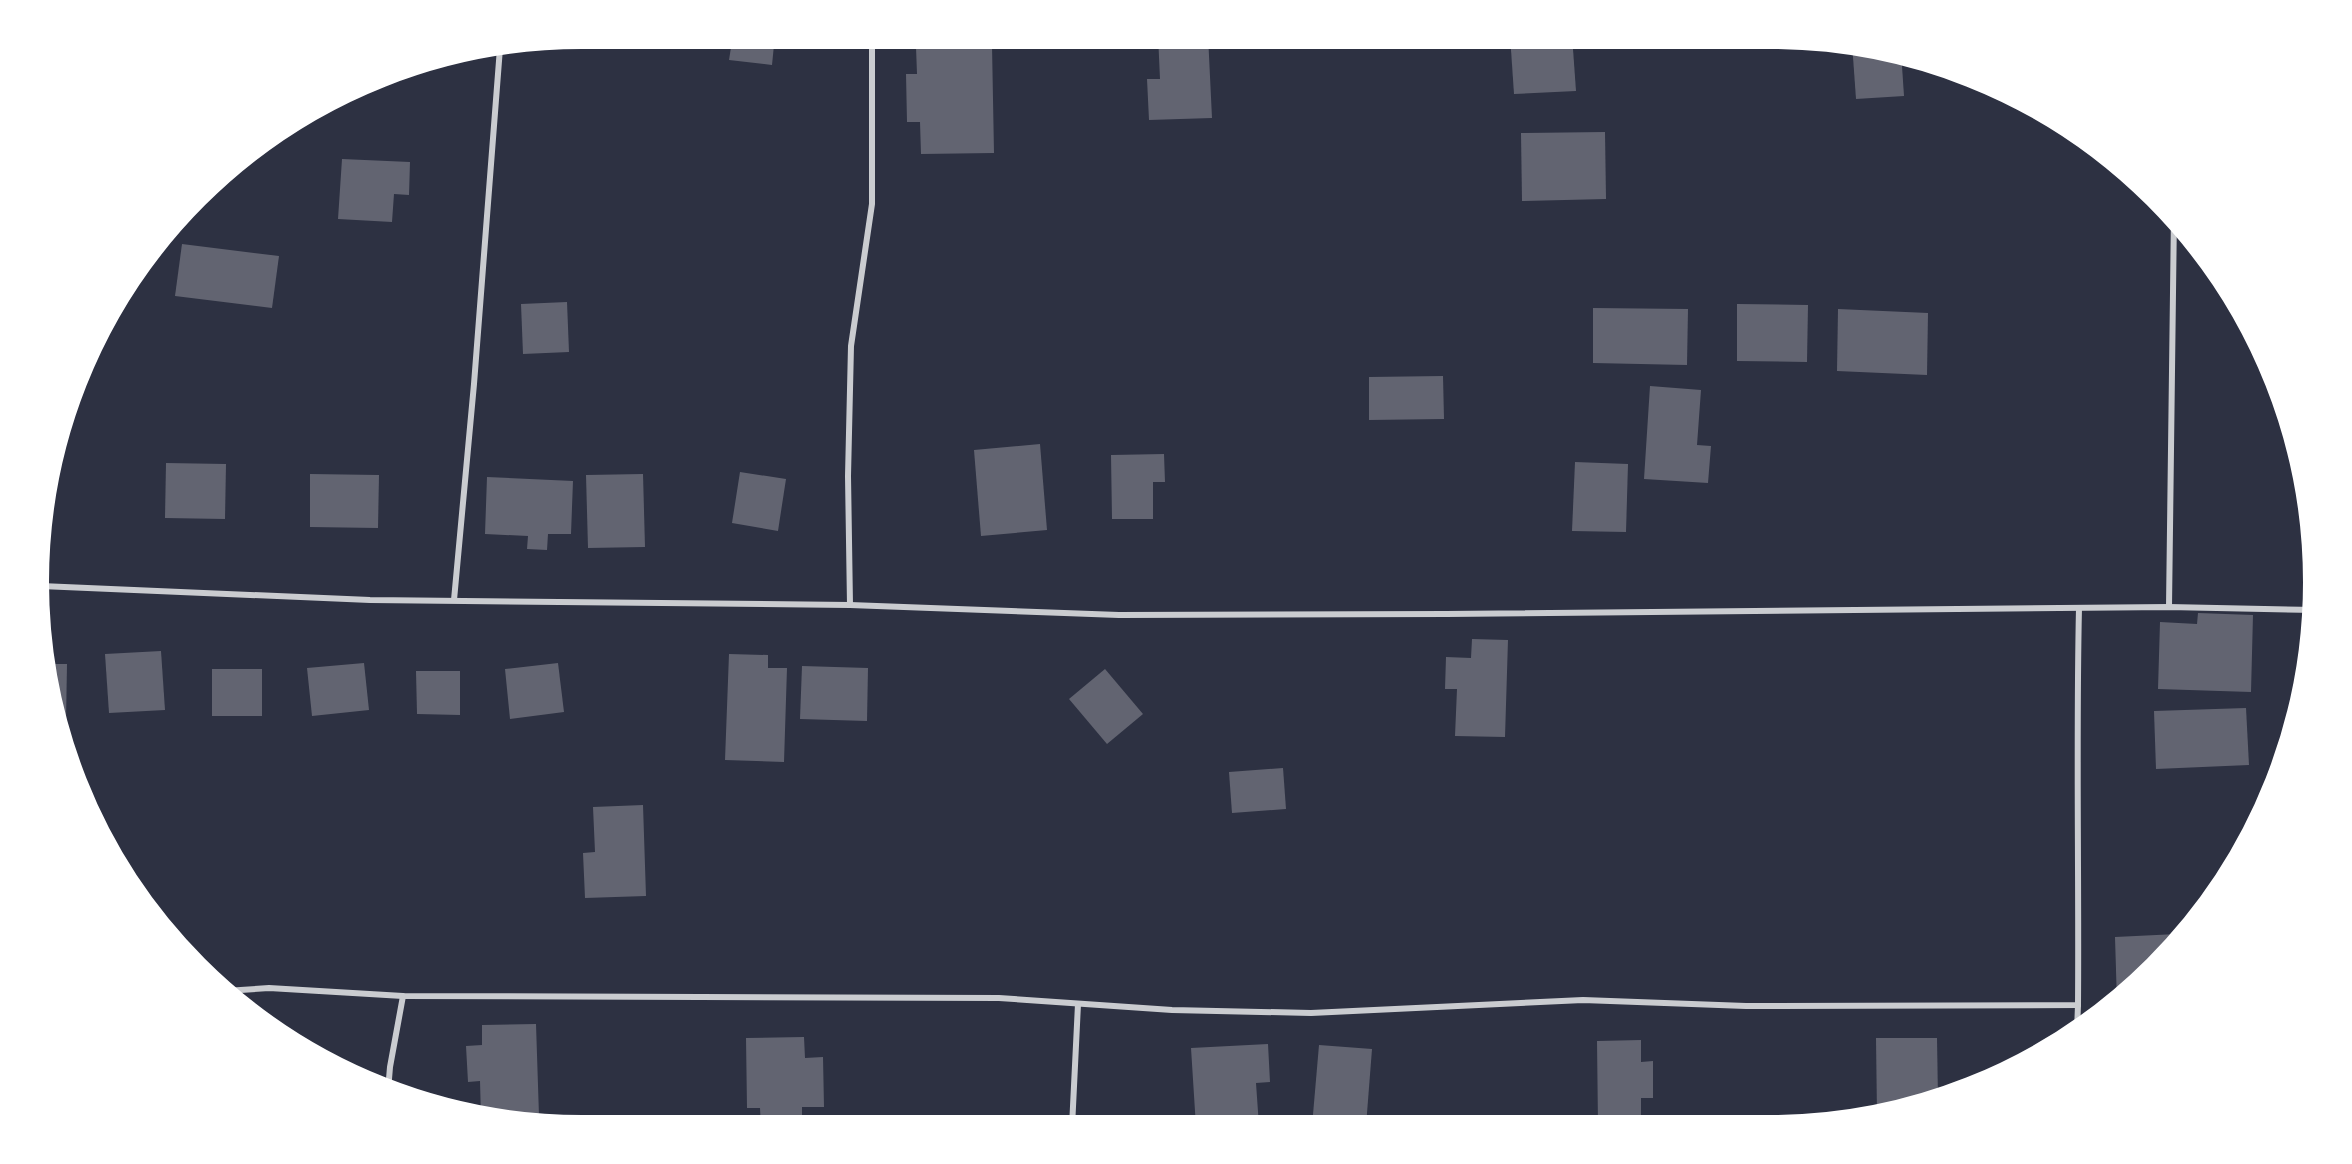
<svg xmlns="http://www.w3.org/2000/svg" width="2352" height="1164" viewBox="0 0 2352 1164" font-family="Jost,sans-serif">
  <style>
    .building { fill: #626471 }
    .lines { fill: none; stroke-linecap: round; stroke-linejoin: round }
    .minor { stroke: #caccd0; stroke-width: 6 }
    .rim { fill: none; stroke: #fff; stroke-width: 8 }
  </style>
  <rect width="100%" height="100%" fill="#2d3142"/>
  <!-- building -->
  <g class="building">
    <polygon points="733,35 775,35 772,65 729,60"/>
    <polygon points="1158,35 1208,35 1212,118 1149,120 1147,79 1160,79"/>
    <polygon points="1510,35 1572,35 1576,91 1514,94"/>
    <polygon points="1852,43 1901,51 1904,96 1856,99"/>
    <polygon points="992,45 994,153 921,154 920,122 907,122 906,74 917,74 916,47"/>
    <polygon points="2037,107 2053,116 2038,117"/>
    <polygon points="1605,132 1606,199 1522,201 1521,133"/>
    <polygon points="342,159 410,162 409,195 394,194 392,222 338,219"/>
    <polygon points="182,244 279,256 272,308 175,296"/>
    <polygon points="567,302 569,352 523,354 521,304"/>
    <polygon points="1737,304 1808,305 1807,362 1737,361"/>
    <polygon points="1593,308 1688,309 1687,365 1593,363"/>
    <polygon points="1838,309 1928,313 1927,375 1837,371"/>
    <polygon points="1443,376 1444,419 1369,420 1369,377"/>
    <polygon points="1650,386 1701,390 1697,445 1711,446 1708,483 1644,479"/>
    <polygon points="1040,444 1047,530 981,536 974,450"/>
    <polygon points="1164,454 1165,482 1153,482 1153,519 1112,519 1111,455"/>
    <polygon points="1575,462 1628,464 1626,532 1572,531"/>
    <polygon points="166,463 226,464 225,519 165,518"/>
    <polygon points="740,472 786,479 778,531 732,523"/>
    <polygon points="310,474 379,475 378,528 310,527"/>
    <polygon points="643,474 645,547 588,548 586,475"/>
    <polygon points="487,477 573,481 571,534 548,534 547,550 527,549 528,536 485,534"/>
    <polygon points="2198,613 2253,615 2251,692 2158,689 2160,622 2197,624"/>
    <polygon points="1472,639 1508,640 1505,737 1455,736 1457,689 1445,689 1446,657 1471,658"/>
    <polygon points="161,651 165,710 109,713 105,654"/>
    <polygon points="729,654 768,655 768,668 787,668 784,762 725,760"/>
    <polygon points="364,663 369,710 312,716 307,668"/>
    <polygon points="558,663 564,712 510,719 505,669"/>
    <polygon points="42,664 67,664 66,722 60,722"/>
    <polygon points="802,666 868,668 867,721 800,719"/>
    <rect x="212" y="669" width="50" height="47"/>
    <polygon points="1105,669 1143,714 1107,744 1069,699"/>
    <polygon points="416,671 460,671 460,715 417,714"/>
    <polygon points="2246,708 2249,765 2156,769 2154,711"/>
    <polygon points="1283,768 1286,809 1232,813 1229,772"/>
    <polygon points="643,805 646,896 585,898 583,853 595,852 593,807"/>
    <polygon points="2177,934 2178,947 2117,1003 2115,937"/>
    <polygon points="536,1024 539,1116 481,1118 480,1081 468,1082 466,1046 482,1045 482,1025"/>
    <polygon points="804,1037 805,1058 823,1057 824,1107 802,1107 802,1128 761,1128 760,1108 747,1108 746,1038"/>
    <polygon points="1876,1038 1937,1038 1938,1099 1877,1115"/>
    <polygon points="1641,1040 1641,1062 1653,1061 1653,1098 1641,1098 1641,1125 1598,1126 1597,1041"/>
    <polygon points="1268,1044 1270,1082 1256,1083 1259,1126 1196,1127 1191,1048"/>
    <polygon points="1319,1045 1372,1049 1366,1126 1312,1126"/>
  </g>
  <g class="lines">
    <!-- minor -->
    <g class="minor">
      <polyline points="41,586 370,600 850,605 1119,615 1446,614 2169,607 2316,610"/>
      <polyline points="454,600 474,384 500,48"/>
      <polyline points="850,605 848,476 851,346 872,204 872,35"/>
      <polyline points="2169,607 2174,214"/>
      <path d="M 225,991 L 269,988 L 403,996 L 999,998 L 1172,1010 L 1311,1013 L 1583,1000 L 1746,1006 L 2078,1005 C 2079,873 2076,740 2079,608"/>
      <polyline points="2077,1031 2078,1005"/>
      <polyline points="388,1091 390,1067 403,996"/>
      <polyline points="1072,1127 1078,1004"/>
    </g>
  </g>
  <!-- crop -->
  <path d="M0 0H2352V1164H0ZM582 45H1770A537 537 0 0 1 2307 582V582A537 537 0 0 1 1770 1119H582A537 537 0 0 1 45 582V582A537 537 0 0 1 582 45Z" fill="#fff" fill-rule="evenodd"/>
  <path class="rim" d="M582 45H1770A537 537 0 0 1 2307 582V582A537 537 0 0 1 1770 1119H582A537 537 0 0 1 45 582V582A537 537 0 0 1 582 45Z"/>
</svg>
